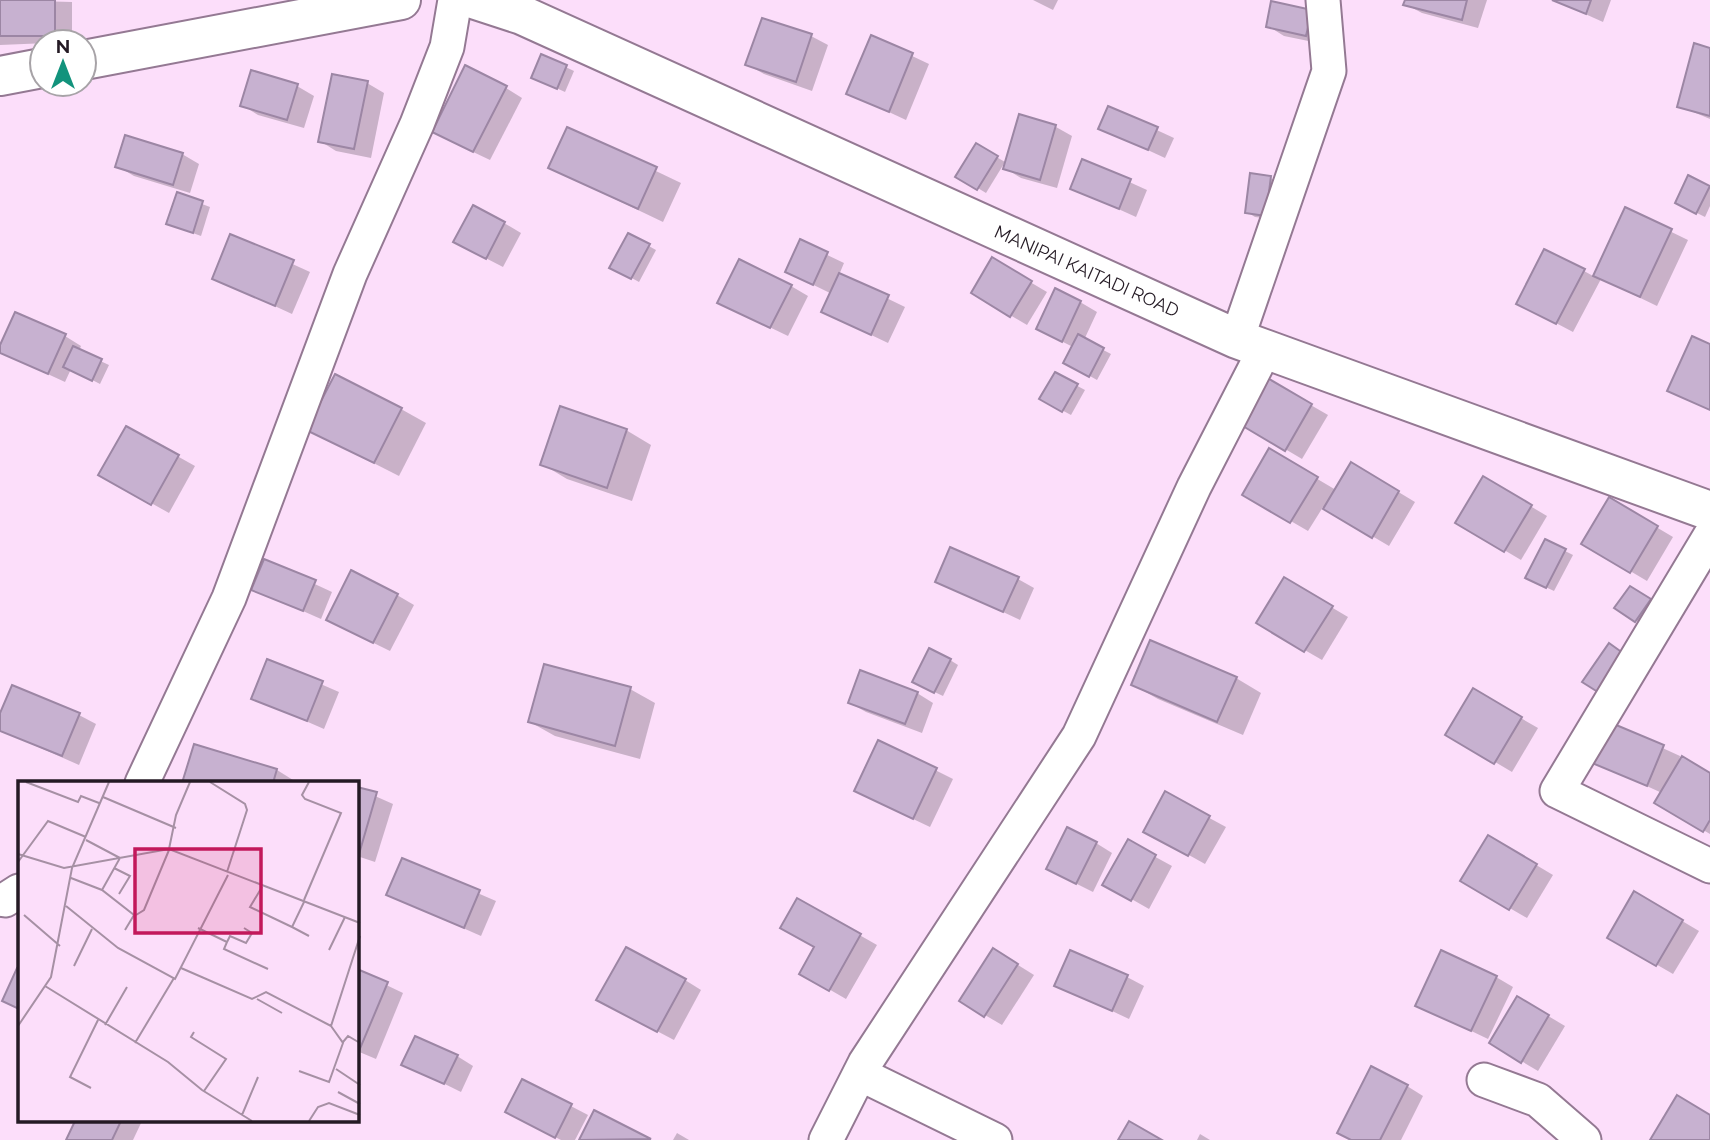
<svg xmlns="http://www.w3.org/2000/svg" width="1710" height="1140" viewBox="0 0 1710 1140" font-family="Raleway,sans-serif">
  <style>
    .shadow { fill: #0003 }
    .building { fill: #c7b1d0; stroke: #9c86a4; stroke-width: 2 }
    .lines { fill: none; stroke-linecap: round; stroke-linejoin: round }
    .minor-casing { stroke: #947993; stroke-width: 37 }
    .major-casing { stroke: #947993; stroke-width: 42 }
    .minor { stroke: #fff; stroke-width: 33 }
    .major { stroke: #fff; stroke-width: 38 }
    .labels { text-anchor: middle; dominant-baseline: central; stroke-width: 6; stroke-linejoin: round; paint-order: stroke }
    .street-label { font-size: 18px; fill: #241a24; stroke: #fff }
    .inset-road { fill: none; stroke: #a690a4; stroke-width: 2 }
    .view { fill: #c2185b; fill-opacity: 0.15; stroke: #c2185b; stroke-width: 3.5 }
    .inset-edge { fill: none; stroke: #241a24; stroke-width: 3.5 }
  </style>
  <rect width="100%" height="100%" fill="#fcdefa"/>
  <!-- shadow -->
  <g class="shadow">
    <polygon points="0,0 72,2 72,42 0,45"/>
    <polygon points="1033,0 1058,0 1053,10"/>
    <polygon points="1407,0 1487,0 1478,28 1422,13 1405,4"/>
    <polygon points="1554,0 1611,0 1603,22"/>
    <polygon points="1311,12 1323,44 1284,36 1268,26"/>
    <polygon points="811,36 828,45 812,91 764,74 748,65"/>
    <polygon points="872,37 929,64 906,120 848,93"/>
    <polygon points="1710,49 1710,119 1679,106"/>
    <polygon points="542,56 574,71 565,92 541,81"/>
    <polygon points="367,83 384,93 371,158 336,151 320,141"/>
    <polygon points="297,86 314,96 304,128 258,115 242,105"/>
    <polygon points="506,88 522,98 490,160 450,141"/>
    <polygon points="1109,108 1174,138 1165,158 1100,128"/>
    <polygon points="1020,116 1056,127 1072,136 1057,188 1021,178 1005,168"/>
    <polygon points="568,129 681,183 663,222 550,168"/>
    <polygon points="976,145 1005,162 986,193 958,176"/>
    <polygon points="182,154 199,164 190,193 134,176 117,166"/>
    <polygon points="1083,161 1147,190 1136,217 1072,188"/>
    <polygon points="1689,177 1710,188 1710,206 1705,217 1685,207"/>
    <polygon points="1270,178 1278,182 1273,219 1255,217 1247,212"/>
    <polygon points="178,195 210,207 201,236 168,224"/>
    <polygon points="1626,210 1688,240 1657,306 1601,279 1573,332 1535,312 1584,271 1595,277"/>
    <polygon points="504,223 521,233 503,267 472,251"/>
    <polygon points="629,235 656,250 639,282 612,267"/>
    <polygon points="231,236 310,272 292,314 214,278"/>
    <polygon points="800,242 844,263 839,275 905,307 888,343 823,312 832,294 787,272"/>
    <polygon points="993,260 1047,292 1027,325 973,293"/>
    <polygon points="791,286 808,296 788,336 736,311"/>
    <polygon points="1080,302 1097,312 1084,340 1111,354 1097,380 1065,362 1073,347 1055,338"/>
    <polygon points="65,336 81,346 79,351 109,365 100,384 71,369 65,382 0,352"/>
    <polygon points="1055,374 1085,390 1071,415 1041,399"/>
    <polygon points="1264,378 1328,415 1302,459 1238,421"/>
    <polygon points="401,409 426,423 399,476 334,443"/>
    <polygon points="127,428 195,466 169,513 101,475"/>
    <polygon points="626,430 651,445 632,501 567,479 542,464"/>
    <polygon points="1270,451 1336,490 1352,464 1415,502 1389,546 1323,507 1308,531 1244,494"/>
    <polygon points="1483,478 1547,516 1521,560 1457,522"/>
    <polygon points="1609,499 1673,537 1647,581 1583,543"/>
    <polygon points="1565,551 1573,555 1554,591 1535,582"/>
    <polygon points="265,561 332,592 321,619 253,589"/>
    <polygon points="1018,579 1034,588 1020,620 937,581"/>
    <polygon points="1284,579 1348,617 1322,660 1258,623"/>
    <polygon points="1638,592 1657,605 1644,625 1617,608"/>
    <polygon points="397,595 414,605 390,651 345,629"/>
    <polygon points="950,660 958,665 943,696 922,686"/>
    <polygon points="268,661 339,692 324,729 253,698"/>
    <polygon points="1236,678 1261,693 1243,735 1158,699 1133,685"/>
    <polygon points="630,689 655,703 640,759 555,736 530,722"/>
    <polygon points="1474,691 1538,728 1512,772 1448,734"/>
    <polygon points="917,693 933,703 922,733 866,712 850,703"/>
    <polygon points="79,715 96,724 79,765 0,730 0,718"/>
    <polygon points="1610,724 1680,756 1678,766 1710,775 1710,834 1657,803 1662,793 1594,762"/>
    <polygon points="879,742 953,779 930,827 873,800"/>
    <polygon points="195,746 277,770 293,780 292,783 183,783"/>
    <polygon points="357,788 393,804 375,862 357,856"/>
    <polygon points="1165,794 1226,827 1205,864 1162,840"/>
    <polygon points="1489,837 1553,875 1527,918 1463,881"/>
    <polygon points="1128,842 1172,866 1149,909 1105,884"/>
    <polygon points="1096,843 1112,853 1093,892 1065,878"/>
    <polygon points="403,861 496,901 481,936 388,895"/>
    <polygon points="1635,893 1699,931 1673,974 1609,937"/>
    <polygon points="798,900 877,945 846,999 801,973 817,946"/>
    <polygon points="1010,960 1034,975 1002,1025 961,1001"/>
    <polygon points="357,971 403,993 376,1059 357,1051"/>
    <polygon points="1127,977 1144,986 1129,1019 1057,985"/>
    <polygon points="1496,977 1513,987 1488,1039 1417,1005"/>
    <polygon points="685,980 701,990 674,1040 615,1009"/>
    <polygon points="1518,998 1565,1026 1538,1071 1491,1043"/>
    <polygon points="457,1056 473,1066 461,1092 404,1064"/>
    <polygon points="523,1081 588,1115 575,1140 561,1140 524,1121"/>
    <polygon points="1407,1086 1423,1096 1401,1140 1353,1140"/>
    <polygon points="595,1113 648,1140 581,1140"/>
    <polygon points="76,1121 142,1121 133,1140 70,1140"/>
    <polygon points="677,1133 689,1140 673,1140"/>
    <polygon points="1200,1134 1210,1140 1197,1140"/>
  </g>
  <!-- building -->
  <g class="building">
    <rect x="0" y="0" width="55" height="36"/>
    <polygon points="1405,0 1467,0 1462,20 1403,5"/>
    <polygon points="1552,0 1591,0 1586,14"/>
    <polygon points="1271,1 1312,10 1306,36 1266,27"/>
    <polygon points="762,18 812,34 796,82 745,65"/>
    <polygon points="871,35 913,53 889,112 846,94"/>
    <polygon points="1694,43 1710,48 1710,116 1677,107"/>
    <polygon points="541,54 567,65 557,89 531,78"/>
    <polygon points="465,65 507,86 473,152 432,132"/>
    <polygon points="251,70 298,84 287,120 240,106"/>
    <polygon points="332,74 368,81 354,149 318,142"/>
    <polygon points="1108,106 1158,127 1148,150 1098,129"/>
    <polygon points="1019,114 1056,125 1040,180 1003,169"/>
    <polygon points="567,127 657,167 638,209 548,168"/>
    <polygon points="125,135 183,153 173,185 115,167"/>
    <polygon points="976,143 998,156 977,190 955,177"/>
    <polygon points="1082,159 1131,179 1119,209 1070,189"/>
    <polygon points="1250,173 1271,176 1266,216 1245,213"/>
    <polygon points="1688,175 1710,186 1696,214 1675,203"/>
    <polygon points="177,192 203,201 193,233 166,224"/>
    <polygon points="473,205 505,222 486,259 453,242"/>
    <polygon points="1625,207 1672,229 1640,297 1593,276"/>
    <polygon points="628,233 650,244 631,279 609,268"/>
    <polygon points="230,234 294,260 275,306 212,279"/>
    <polygon points="800,239 828,252 813,285 785,272"/>
    <polygon points="1544,249 1585,269 1556,324 1516,304"/>
    <polygon points="992,257 1032,281 1010,317 971,293"/>
    <polygon points="739,259 792,285 770,328 717,303"/>
    <polygon points="839,273 889,295 871,335 821,312"/>
    <polygon points="1055,288 1081,301 1062,342 1036,329"/>
    <polygon points="15,312 66,334 48,374 0,353 0,345"/>
    <polygon points="1078,334 1104,348 1089,377 1063,363"/>
    <polygon points="1692,336 1710,344 1710,410 1667,391"/>
    <polygon points="73,346 102,359 92,381 63,367"/>
    <polygon points="1055,372 1078,384 1062,412 1039,399"/>
    <polygon points="335,374 402,408 374,463 306,430"/>
    <polygon points="1264,376 1312,404 1285,451 1236,422"/>
    <polygon points="560,406 627,429 607,488 540,465"/>
    <polygon points="126,426 179,455 151,505 98,475"/>
    <polygon points="1269,448 1318,477 1290,523 1242,495"/>
    <polygon points="1351,462 1399,491 1372,538 1323,509"/>
    <polygon points="1483,476 1532,505 1504,552 1455,523"/>
    <polygon points="1609,497 1658,526 1630,573 1581,544"/>
    <polygon points="1545,539 1566,549 1546,588 1525,578"/>
    <polygon points="950,547 1019,577 1003,612 935,582"/>
    <polygon points="264,559 316,580 303,611 251,590"/>
    <polygon points="351,570 398,594 373,643 326,620"/>
    <polygon points="1284,577 1333,606 1304,652 1256,623"/>
    <polygon points="1630,586 1651,599 1635,622 1614,608"/>
    <polygon points="1150,640 1237,677 1217,722 1131,685"/>
    <polygon points="1609,643 1627,656 1601,694 1582,682"/>
    <polygon points="929,648 951,659 934,693 912,682"/>
    <polygon points="267,659 323,681 307,721 251,699"/>
    <polygon points="544,664 631,687 615,746 528,722"/>
    <polygon points="860,670 918,692 905,724 848,703"/>
    <polygon points="12,685 80,713 62,756 0,731 0,713"/>
    <polygon points="1473,688 1522,717 1494,764 1445,735"/>
    <polygon points="1609,722 1664,745 1647,786 1592,763"/>
    <polygon points="878,740 937,768 913,819 854,791"/>
    <polygon points="194,744 277,769 273,783 182,783"/>
    <polygon points="1682,756 1710,773 1710,820 1703,832 1654,803"/>
    <polygon points="357,787 377,792 359,854 357,853"/>
    <polygon points="1165,791 1210,816 1188,856 1143,832"/>
    <polygon points="1067,827 1097,842 1076,884 1046,869"/>
    <polygon points="1488,835 1537,864 1509,910 1460,881"/>
    <polygon points="1128,839 1156,855 1131,901 1102,885"/>
    <polygon points="402,858 480,890 464,928 386,895"/>
    <polygon points="1634,891 1683,920 1656,966 1607,938"/>
    <polygon points="797,898 861,934 829,991 799,974 814,947 780,928"/>
    <polygon points="626,947 686,979 657,1032 596,1000"/>
    <polygon points="993,948 1018,964 984,1017 959,1001"/>
    <polygon points="1070,950 1128,975 1112,1011 1054,986"/>
    <polygon points="1441,950 1497,976 1471,1031 1415,1006"/>
    <polygon points="17,968 19,969 19,1009 2,1001"/>
    <polygon points="357,969 388,982 359,1051 357,1050"/>
    <polygon points="1517,996 1549,1015 1521,1063 1489,1043"/>
    <polygon points="415,1036 458,1055 444,1084 401,1065"/>
    <polygon points="1371,1066 1408,1085 1380,1140 1351,1140 1337,1133"/>
    <polygon points="522,1079 572,1104 555,1138 505,1112"/>
    <polygon points="1677,1095 1710,1115 1710,1140 1650,1140"/>
    <polygon points="594,1110 651,1139 579,1140"/>
    <polygon points="75,1121 121,1121 112,1140 66,1140"/>
    <polygon points="1129,1121 1162,1140 1118,1140"/>
  </g>
  <g class="lines">
    <!-- minor casing -->
    <g class="minor-casing">
      <g id="minor">
        <polyline points="1237,339 1329,71 1323,0"/>
        <polyline points="1710,536 1557,791 1710,866"/>
        <polyline points="142,783 229,598 350,274 417,124 447,47 455,0"/>
        <polyline points="5,900 19,891"/>
        <polyline points="860,1074 995,1140"/>
        <polyline points="1484,1080 1538,1100 1584,1140"/>
        <polyline points="826,1140 865,1063 1079,736 1194,487 1265,349"/>
      </g>
    </g>
    <!-- major casing -->
    <g class="major-casing">
      <g id="major">
        <polyline points="476,0 522,15 1237,339 1710,511"/>
        <polyline points="84,60 401,0"/>
        <polyline points="0,76 42,68"/>
      </g>
    </g>
    <!-- minor -->
    <use href="#minor" class="minor"/>
    <!-- major -->
    <use href="#major" class="major"/>
  </g>
  <g class="labels">
    <!-- street labels -->
    <g class="street-label">
      <text transform="translate(1087 271) rotate(24)">MANIPAI KAITADI ROAD</text>
    </g>
  </g>
  <!-- overview -->
  <g transform="translate(18 781)">
    <rect width="341" height="341" fill="#fcdefa"/>
    <path class="inset-road" d="M 8,1 L 60,21 L 63,15 L 81,22M 192,1 L 227,23 L 229,29 L 209,91M 85,16 L 158,47M 68,59 L 102,77 L 84,109M 151,68 L 158,34 L 172,1M 0,73 L 46,87 L 151,68 L 342,142M 0,81 L 30,40 L 68,56M 96,87 L 112,95 L 101,113M 53,97 L 84,109 L 116,134 L 107,149M 244,106 L 232,126 L 274,146M 286,119 L 323,32 L 287,18 L 284,14 L 291,1M 286,121 L 274,146 L 291,155M 48,125 L 100,167 L 157,198 L 210,94M 6,134 L 42,165M 118,134 L 126,129 L 151,69M 180,147 L 209,161 L 206,168 L 250,188M 209,161 L 212,155 L 228,162 L 234,152 L 226,147M 311,169 L 327,136M 56,185 L 74,148M 163,187 L 234,218 L 248,211 L 313,245 L 342,155M 27,205 L 150,281 L 184,309 L 234,340M 239,218 L 264,232M 87,244 L 109,206M 0,245 L 33,196 L 54,87 L 91,1M 176,251 L 173,256 L 208,278 L 186,310M 325,261 L 330,255 L 342,262M 117,262 L 156,197M 318,288 L 342,304M 281,290 L 311,301 L 325,262 L 313,245M 73,307 L 52,296 L 80,239M 320,311 L 342,323M 224,334 L 240,296M 291,340 L 300,326 L 311,322 L 342,334"/>
    <path class="view" d="M 117,68 L 243,68 L 243,152 L 117,152 Z"/>
    <rect width="341" height="341" class="inset-edge"/>
  </g>
  <!-- north arrow -->
  <g transform="translate(63 63)"><circle r="33" fill="#ffffff" stroke="#a7a3a7" stroke-width="2"/>
  <path d="M0-5L12 26L0 18L-12 26Z" fill="#12937c"/>
  <text y="-10" font-size="19" font-weight="bold" text-anchor="middle" fill="#241a24">N</text>
  </g>
</svg>
